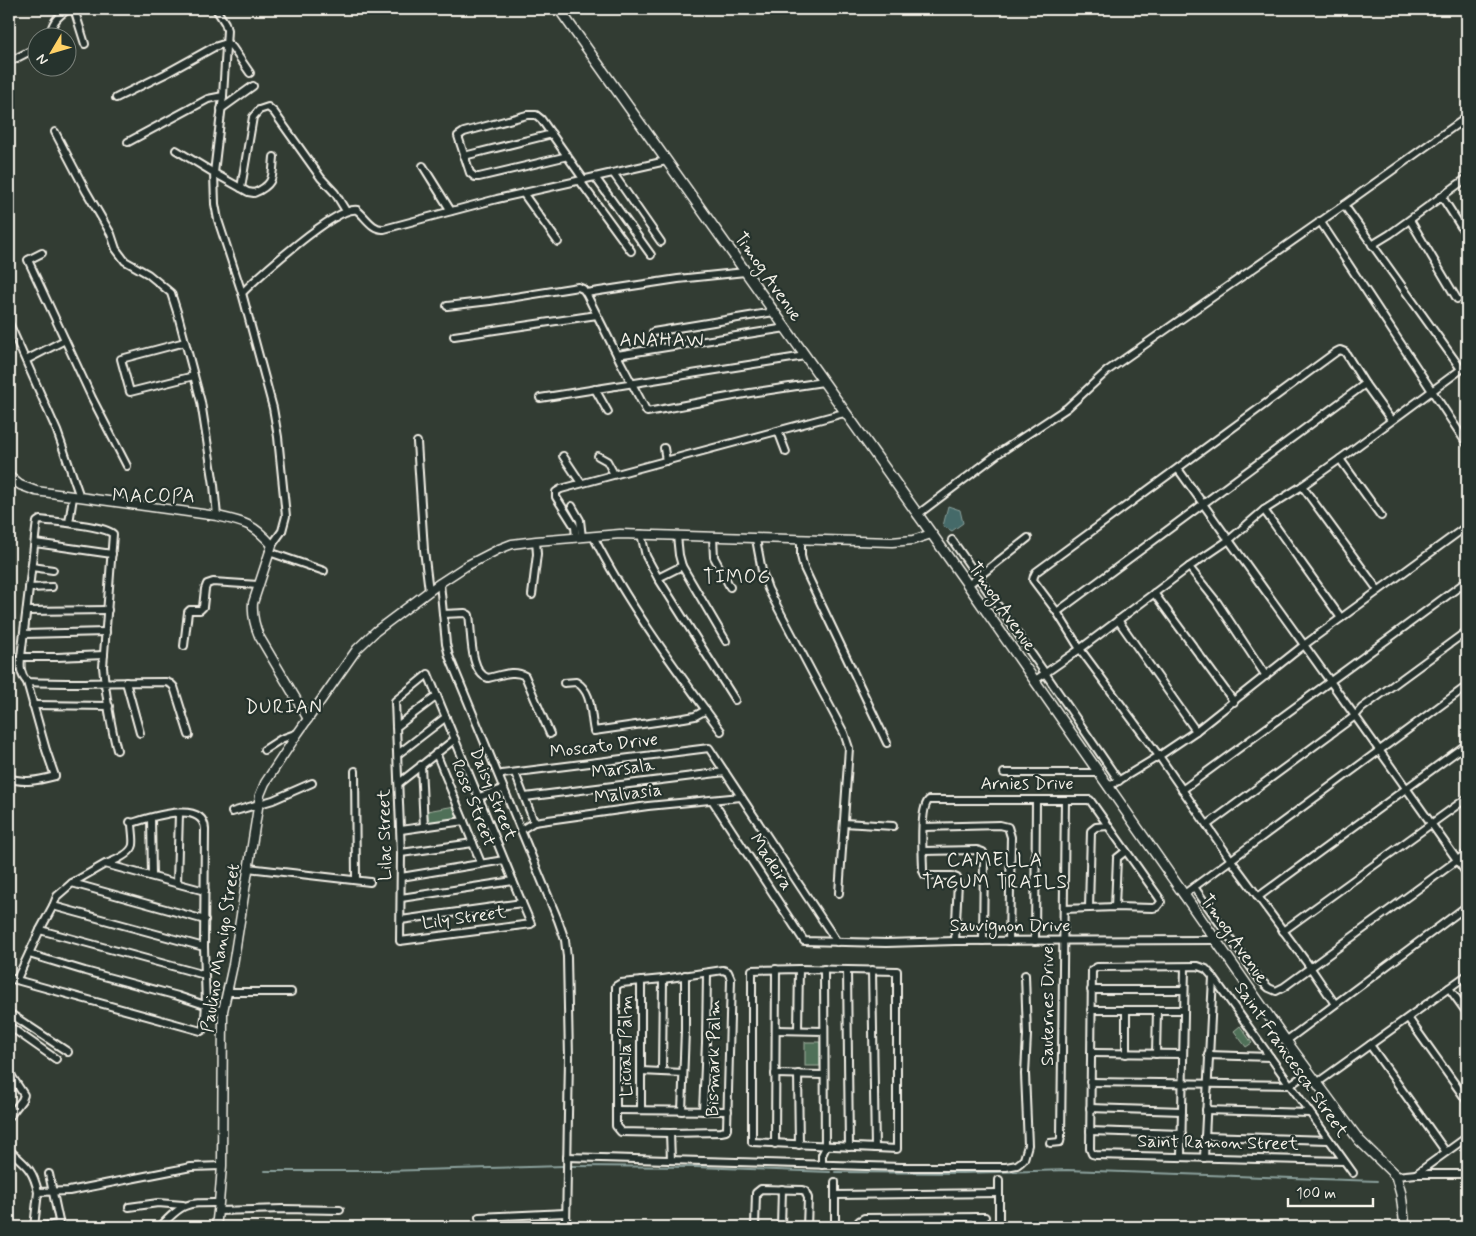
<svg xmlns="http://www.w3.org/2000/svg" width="1476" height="1236" viewBox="0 0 1476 1236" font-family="Mynerve,sans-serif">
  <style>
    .green { fill: #4f7059; stroke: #a2b0a0 }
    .water { fill: #456a69; stroke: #8ba09c }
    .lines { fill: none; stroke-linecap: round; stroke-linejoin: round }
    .stream { stroke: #8ba09c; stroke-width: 2 }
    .minor-casing { stroke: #f4f1e8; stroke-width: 10 }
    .tertiary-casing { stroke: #f4f1e8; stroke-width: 11 }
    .secondary-casing { stroke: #f4f1e8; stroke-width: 12 }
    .minor { stroke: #26332d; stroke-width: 6 }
    .tertiary { stroke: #26332d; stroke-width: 8 }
    .secondary { stroke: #26332d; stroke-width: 9 }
    .labels { text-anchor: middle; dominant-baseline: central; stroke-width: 4.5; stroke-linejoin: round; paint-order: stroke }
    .street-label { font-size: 18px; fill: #f4f1e8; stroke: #26332d }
    .neighbourhood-label { font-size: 19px; letter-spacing: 1px; fill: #f4f1e8; stroke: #26332d }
  </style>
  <rect width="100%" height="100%" fill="#323c33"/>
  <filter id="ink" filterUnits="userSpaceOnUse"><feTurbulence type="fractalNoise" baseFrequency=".02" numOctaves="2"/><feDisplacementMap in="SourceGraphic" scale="10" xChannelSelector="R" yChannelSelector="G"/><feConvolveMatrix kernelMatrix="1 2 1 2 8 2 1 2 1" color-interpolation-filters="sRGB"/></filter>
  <g filter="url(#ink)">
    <!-- green -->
    <g class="green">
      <polygon points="455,806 457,819 429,823 427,811"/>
      <polygon points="1240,1026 1252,1043 1246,1047 1234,1031"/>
      <rect x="805" y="1042" width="15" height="24"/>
    </g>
    <!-- water -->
    <polygon class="water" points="948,506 960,510 963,523 952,531 943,526"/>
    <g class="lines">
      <!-- stream -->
      <g class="stream">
        <polyline points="571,1166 696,1167 830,1172"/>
        <polyline points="265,1171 384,1171 564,1166"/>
        <polyline points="835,1172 963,1173 1067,1170 1377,1181"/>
      </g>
      <!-- minor casing -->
      <g class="minor-casing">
        <g id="minor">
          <polyline points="74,9 85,44"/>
          <polyline points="216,9 225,23 227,30 223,96 214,173 215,204 218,220 242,293 273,408 278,437 286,516 282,531 272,545"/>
          <path d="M 49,38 C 52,23 56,17 69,9"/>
          <polyline points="9,62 38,47"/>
          <polyline points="116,98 165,74 214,47 227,43 232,47 250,73"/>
          <polyline points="221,109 253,86"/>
          <polyline points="55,132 86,191 111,234 116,249 125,261 148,274 171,293 178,315 201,402 214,485 217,516"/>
          <polyline points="128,142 208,99 223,96"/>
          <path d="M 176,150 L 214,173 L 248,192 L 254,193 C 275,184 272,177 274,157"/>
          <polyline points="464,156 552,134"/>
          <polyline points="568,156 479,177 475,177 470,173 458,136 464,132 527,115 536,115 541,119 584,180"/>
          <polyline points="423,166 451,211"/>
          <polyline points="613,173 661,242"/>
          <polyline points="595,177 651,255"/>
          <polyline points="580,181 631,251"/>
          <polyline points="241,188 253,117 259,110 268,107 274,112 321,178 335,193 346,211"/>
          <polyline points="523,193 558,242"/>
          <polyline points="1442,197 1467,236"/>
          <polyline points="1344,205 1461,369"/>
          <polyline points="1410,220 1457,299"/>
          <polyline points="1320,221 1467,444"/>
          <polyline points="1372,245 1390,234 1467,178"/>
          <polyline points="42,253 28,260 92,398 127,466"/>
          <path d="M 242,293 C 259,276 336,206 357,210 C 366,217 372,230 384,229 L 497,199 L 666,161"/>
          <polyline points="586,293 678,279 745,272"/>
          <polyline points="447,306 490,301 578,287 583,289 586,293 621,363 647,412 750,393 823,382"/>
          <polyline points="9,323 57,431 80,497"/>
          <polyline points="653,332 774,312"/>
          <polyline points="454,336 597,315"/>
          <polyline points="185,342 121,359 130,392 194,376"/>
          <polyline points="617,355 786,328"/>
          <polyline points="26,360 65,340"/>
          <polyline points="595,389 608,412"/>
          <polyline points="540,398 805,356"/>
          <polyline points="778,431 786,452"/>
          <polyline points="417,442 424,550 429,591"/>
          <polyline points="664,448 666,461"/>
          <polyline points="563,456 581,483"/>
          <polyline points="598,456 607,461 614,474"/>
          <polyline points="1340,459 1381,516"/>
          <polyline points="1178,469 1355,716 1207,825"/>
          <polyline points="1302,486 1378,590"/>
          <polyline points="572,506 580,520 582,537"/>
          <polyline points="1264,510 1341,618"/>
          <polyline points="917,515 999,453 1067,408 1107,371 1344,205 1467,117"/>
          <polyline points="69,523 73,497"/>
          <polyline points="1463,529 1467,537"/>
          <polyline points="641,534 646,556 658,578 735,700"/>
          <path d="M 593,536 C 628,605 675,668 721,731"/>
          <polyline points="677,536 679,555 682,566 726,641"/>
          <polyline points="576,537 575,527 556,497 556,492 561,489 844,413"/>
          <polyline points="713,537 714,557 730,587"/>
          <polyline points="756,539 762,571 768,589 844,733 849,748 839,893"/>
          <polyline points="801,540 801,556 804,568 887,743"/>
          <polyline points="952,540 1045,673 1119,781"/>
          <polyline points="35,543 112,554"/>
          <polyline points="269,552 324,571"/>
          <polyline points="32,567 53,570"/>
          <polyline points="1189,567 1217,602 1266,676"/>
          <polyline points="658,578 682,566"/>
          <polyline points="440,583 446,644 449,656 558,920 565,940 567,957 569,1058 566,1227"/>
          <polyline points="968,585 1028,538"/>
          <polyline points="29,588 52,587"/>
          <polyline points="1154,593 1234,702"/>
          <polyline points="532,595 537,554 536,541"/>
          <polyline points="27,611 108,610"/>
          <polyline points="1057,612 1365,384 1391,420"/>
          <path d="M 443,614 L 465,613 L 469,615 C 472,632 469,672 488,678 C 499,676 514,669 525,676 L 550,734"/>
          <polyline points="1118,620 1196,731"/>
          <polyline points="1467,631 1362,708 1355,716 1467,874"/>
          <polyline points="24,634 106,632"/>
          <polyline points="184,646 188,612 190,610 200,610 203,607 205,589 207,584 213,582 258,585"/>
          <polyline points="21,657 57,657 104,655"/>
          <polygon points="428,674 522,903 531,924 400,941 401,853 395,701"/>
          <polyline points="1034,681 1080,649 1189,567 1229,540 1264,510 1302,486 1340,459 1467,365"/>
          <polyline points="126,682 140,733"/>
          <path d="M 564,683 L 576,682 C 593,692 590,713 594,731 L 684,718 L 695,716 L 706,710"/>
          <polyline points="33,705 109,706"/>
          <polyline points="396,727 437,696"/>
          <path d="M 117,750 C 110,723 106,695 103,667 L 113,534 C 103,525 55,522 40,520 L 37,522 L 36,529 L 21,657 C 20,667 20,674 27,682 C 46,683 65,683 85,683 C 112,682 139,682 166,682 L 171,684 L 174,687 L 189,735"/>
          <polyline points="264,750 281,739 298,733"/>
          <polyline points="436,753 481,863"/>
          <polyline points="398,754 446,717"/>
          <polyline points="421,765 424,827"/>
          <polyline points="355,771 356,880"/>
          <polyline points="515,773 534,822"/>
          <polyline points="1004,773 1099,773"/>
          <polyline points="502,774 709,748 837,942"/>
          <path d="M 9,778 C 24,784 39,780 55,776 L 46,750 L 27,682"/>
          <polyline points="399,783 455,739"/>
          <polyline points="1108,787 1159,756 1196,731 1304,645 1467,526"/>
          <polyline points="1182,790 1467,581"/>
          <polyline points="479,797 503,789"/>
          <polyline points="525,797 725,772"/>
          <polyline points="712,800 804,941 886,943 955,941 1215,940"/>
          <polyline points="232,812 273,800 312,783"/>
          <polyline points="151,818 152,876"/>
          <polyline points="844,823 893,826"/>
          <polyline points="923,827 1000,825 1008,827 1011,837 1009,941"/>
          <polyline points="401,830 464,821"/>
          <polyline points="521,830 534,822 648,806 741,797"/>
          <polyline points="923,851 977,850 983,852 984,857 983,941"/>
          <polyline points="401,853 473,843"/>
          <path d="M 106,864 C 114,861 131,854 133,845 C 134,838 132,830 132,823 L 130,822"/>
          <polyline points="248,868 370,882"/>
          <polyline points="401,877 504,860"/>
          <polyline points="72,883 205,920"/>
          <polyline points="177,883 179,813"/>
          <polyline points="1194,887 1259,979 1269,988 1276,991 1284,987 1467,853"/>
          <polyline points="1183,895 1467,686"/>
          <polyline points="1258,897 1467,744"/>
          <polyline points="401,898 513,881"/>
          <polyline points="53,906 204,947"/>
          <polyline points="1115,907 1117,858 1126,851"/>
          <polyline points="1089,908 1091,831 1096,827 1108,826"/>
          <polyline points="401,920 522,903"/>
          <polyline points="40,930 205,975"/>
          <polyline points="1283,931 1467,798"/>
          <path d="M 955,941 L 958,882 L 957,878 L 952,876 L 929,876 L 925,875 L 923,871 C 923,857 919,808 929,800 L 1090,800 L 1160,899 L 1161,902 L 1157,907 L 1153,908 L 1115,907 L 1064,909"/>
          <polyline points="1035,941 1036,800"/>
          <polyline points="29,954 85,971 178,996 223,1011"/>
          <polygon points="799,969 897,971 897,1149 752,1142 752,970"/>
          <polygon points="723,970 728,972 731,979 727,1129 726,1131 721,1132 670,1133 621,1132 616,1126 616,986 621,983 663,979"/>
          <polyline points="847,970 849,1147"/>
          <polyline points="872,970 875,1148"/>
          <path d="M 9,978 L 201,1031 L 204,1029 L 206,1004 L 204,947 L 205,829 C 203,799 149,818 132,823"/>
          <polyline points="17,979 40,930 53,906 57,896 72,883 105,864 205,891"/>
          <polyline points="641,981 641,1110"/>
          <polyline points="1449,988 1467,1013"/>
          <polyline points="1091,990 1184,990"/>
          <polyline points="227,992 291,992"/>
          <polyline points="1335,1004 1310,967 1231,860 1159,756 1080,649 1057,612 1033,580 1034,576 1036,572 1336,352 1340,350 1345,352 1365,384"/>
          <polyline points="1091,1010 1184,1010"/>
          <polyline points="9,1013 68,1052"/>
          <polyline points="1408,1018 1467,1101"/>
          <polyline points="9,1026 56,1059"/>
          <polyline points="776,1030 823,1031"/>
          <polyline points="798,1030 799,969"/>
          <polyline points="1286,1041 1467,906"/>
          <polyline points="1370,1045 1446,1152"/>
          <polyline points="1091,1053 1183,1054"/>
          <polyline points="1126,1054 1126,1010"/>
          <polyline points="1156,1054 1157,1010"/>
          <polyline points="1208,1055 1270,1057"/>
          <polyline points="641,1071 683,1073"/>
          <polyline points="9,1072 24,1095 22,1100 9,1117"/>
          <polyline points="662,1072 663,979"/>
          <polyline points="775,1074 824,1075"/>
          <polyline points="798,1074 799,1145"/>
          <polyline points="1090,1082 1290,1085 1309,1072"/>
          <polyline points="1317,1083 1467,975"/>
          <polyline points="1090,1108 1182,1111"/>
          <polyline points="616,1110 728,1111"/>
          <polyline points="1206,1110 1310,1113"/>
          <polyline points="682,1111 685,1030 685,975"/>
          <polyline points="703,1111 706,1043 707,973"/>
          <polyline points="1090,1131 1182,1134"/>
          <polyline points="670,1133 671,1160"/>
          <polyline points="1205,1136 1329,1140"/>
          <polyline points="1050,1143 1060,1142 1061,1137 1065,800"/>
          <polyline points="775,1144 776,969"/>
          <path d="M 9,1150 C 26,1165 33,1169 38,1192 L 69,1191 L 191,1167 L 222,1166"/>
          <polyline points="567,1157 901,1167 1006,1167 1017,1165 1021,1162 1024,1159 1028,1145 1025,1074 1027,1035 1025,975"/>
          <polyline points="1181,1157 1185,967"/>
          <polyline points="1204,1158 1213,977"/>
          <polyline points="1344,1161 1096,1155 1092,1154 1090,1149 1092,970 1097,967 1198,966 1206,969 1213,977 1353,1173"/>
          <polyline points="822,1165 822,1155 825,1149 824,969"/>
          <polyline points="1416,1174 1467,1137"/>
          <polyline points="1396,1176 1416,1174 1467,1174"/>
          <polyline points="835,1195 999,1193"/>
          <polyline points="129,1207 158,1203 183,1205"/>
          <polyline points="218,1211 283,1209 340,1210"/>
          <polyline points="479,1217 566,1213"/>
          <polyline points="975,1217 975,1227"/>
          <polyline points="34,1227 38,1192"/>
          <polyline points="41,1227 58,1224 59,1221 49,1174"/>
          <path d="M 160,1227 C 183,1202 187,1203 219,1203"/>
          <polyline points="755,1227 756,1193 761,1189 802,1190 805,1191 808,1198 807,1227"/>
          <polyline points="781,1227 782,1189"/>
          <polyline points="835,1227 835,1182"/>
          <polyline points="859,1227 859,1221 864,1218 985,1217"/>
          <polyline points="999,1227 999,1180"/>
        </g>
      </g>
      <!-- tertiary casing -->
      <g class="tertiary-casing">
        <g id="tertiary">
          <path d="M 9,476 L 20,485 L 36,491 L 217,516 C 244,522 254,524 272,545 L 253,603 C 252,615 254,624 259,636 L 308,719"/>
          <polyline points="216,1227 219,1203 222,1166 223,1011 233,965 260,795 265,783 298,733 357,649 376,631 440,583 466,566 499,549 512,544 536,541 620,534 892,542 913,540 931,534"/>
        </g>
      </g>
      <!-- secondary casing -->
      <g class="secondary-casing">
        <polyline id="secondary" points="559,9 968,585 1284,1038 1359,1140 1396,1176 1401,1194 1405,1227"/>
      </g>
      <!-- minor -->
      <use href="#minor" class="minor"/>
      <!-- tertiary -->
      <use href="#tertiary" class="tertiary"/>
      <!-- secondary -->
      <use href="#secondary" class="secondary"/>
    </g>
  </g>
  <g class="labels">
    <!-- street labels -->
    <g class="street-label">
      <text transform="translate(768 277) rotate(55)">Timog Avenue</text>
      <text transform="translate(1002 607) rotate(55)">Timog Avenue</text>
      <text transform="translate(604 746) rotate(-7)">Moscato Drive</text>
      <text transform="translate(623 769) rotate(-7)">Marsala</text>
      <text x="1027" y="784">Arnies Drive</text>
      <text transform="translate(493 794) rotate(68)">Daisy Street</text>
      <text transform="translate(628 794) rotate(-7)">Malvasia</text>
      <text transform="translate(473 803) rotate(68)">Rose Street</text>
      <text transform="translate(385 835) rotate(-91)">Lilac Street</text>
      <text transform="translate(771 862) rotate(57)">Madeira</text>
      <text transform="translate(464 918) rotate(-8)">Lily Street</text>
      <text x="1010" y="926">Sauvignon Drive</text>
      <text transform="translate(1234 939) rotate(55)">Timog Avenue</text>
      <text transform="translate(221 948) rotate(-81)">Paulino Manigo Street</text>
      <text transform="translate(1048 1006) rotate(-90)">Sauternes Drive</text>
      <text transform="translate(626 1046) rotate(-90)">Licuala Palm</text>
      <text transform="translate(714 1058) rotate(-89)">Bismark Palm</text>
      <text transform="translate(1291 1060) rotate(55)">Saint Francesca Street</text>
      <text transform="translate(1218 1143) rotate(1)">Saint Ramon Street</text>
    </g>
    <!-- neighbourhood labels -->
    <g class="neighbourhood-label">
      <text x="662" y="340">ANAHAW</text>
      <text x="154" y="496">MACOPA</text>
      <text x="737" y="577">TIMOG</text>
      <text x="284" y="707">DURIAN</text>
      <text x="995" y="860">CAMELLA<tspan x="995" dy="22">TAGUM TRAILS</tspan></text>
    </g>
  </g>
  <!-- margin -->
  <rect width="1476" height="1236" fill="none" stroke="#26332d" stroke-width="30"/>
  <rect x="15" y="15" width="1446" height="1206" fill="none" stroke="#f4f1e8" stroke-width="2" filter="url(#ink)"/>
  <!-- north arrow -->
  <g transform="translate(52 52) rotate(232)"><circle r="24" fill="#26332d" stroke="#787f78"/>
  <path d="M0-4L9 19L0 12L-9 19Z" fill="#ffd166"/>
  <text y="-8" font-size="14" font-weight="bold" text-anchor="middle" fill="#f4f1e8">N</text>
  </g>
  <!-- scale -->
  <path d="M1288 1198v8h85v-8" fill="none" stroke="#f4f1e8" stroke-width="2.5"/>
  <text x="1296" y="1198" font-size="15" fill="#f4f1e8" stroke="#26332d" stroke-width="4" paint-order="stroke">100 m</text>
</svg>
